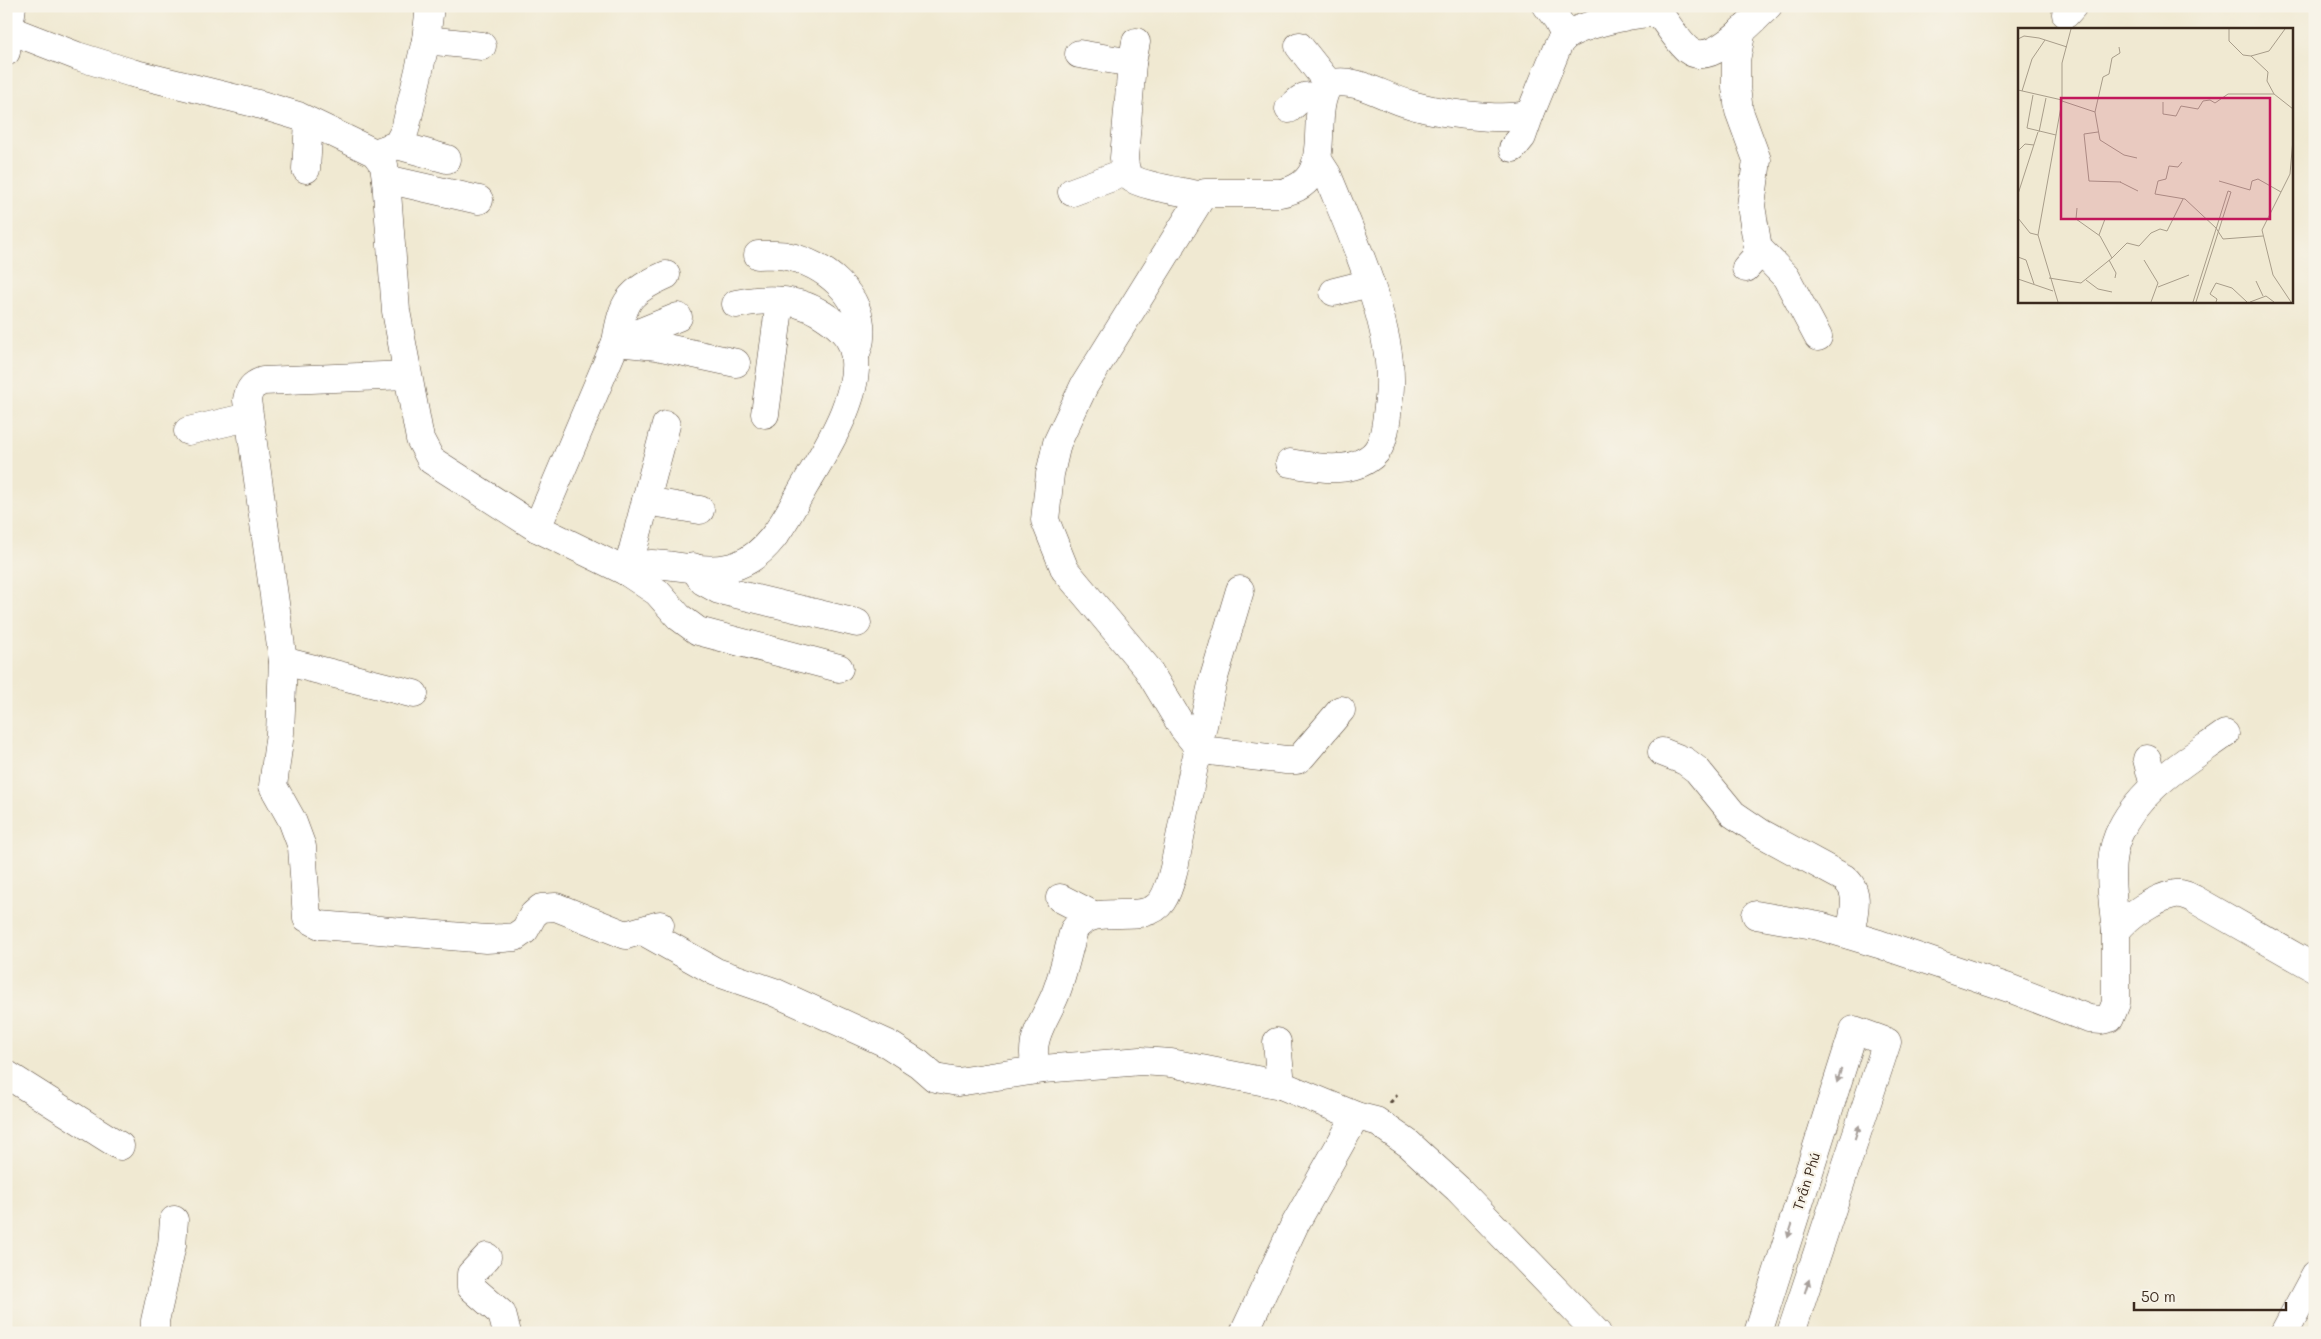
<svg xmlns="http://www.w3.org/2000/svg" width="2321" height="1339" viewBox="0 0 2321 1339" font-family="Mali,sans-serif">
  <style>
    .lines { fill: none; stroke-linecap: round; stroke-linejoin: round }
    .minor-casing { stroke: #564739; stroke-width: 29 }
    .major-casing { stroke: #564739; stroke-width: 29 }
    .path { stroke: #564739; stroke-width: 3; stroke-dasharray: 4 4; stroke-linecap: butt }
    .minor { stroke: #fff; stroke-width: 28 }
    .major { stroke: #fff; stroke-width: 28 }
    .oneway { fill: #a79f9a }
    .labels { text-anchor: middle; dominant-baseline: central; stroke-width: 4.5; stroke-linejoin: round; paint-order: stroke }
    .street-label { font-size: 14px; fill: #3b2a1e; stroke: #f7f3e8 }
    .inset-road { fill: none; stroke: #a89d8a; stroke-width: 1 }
    .view { fill: #c2185b; fill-opacity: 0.15; stroke: #c2185b; stroke-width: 2.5 }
    .inset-edge { fill: none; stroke: #3b2a1e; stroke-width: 2.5 }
  </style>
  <rect width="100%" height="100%" fill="#f7f3e8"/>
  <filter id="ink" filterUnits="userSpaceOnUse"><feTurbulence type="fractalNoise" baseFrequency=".02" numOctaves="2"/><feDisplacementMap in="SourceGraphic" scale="10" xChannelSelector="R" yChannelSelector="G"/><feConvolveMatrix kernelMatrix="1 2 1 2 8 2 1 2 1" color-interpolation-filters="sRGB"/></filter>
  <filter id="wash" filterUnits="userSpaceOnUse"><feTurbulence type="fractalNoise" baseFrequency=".0096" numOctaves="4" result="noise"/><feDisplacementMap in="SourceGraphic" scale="20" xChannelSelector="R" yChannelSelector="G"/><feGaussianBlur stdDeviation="1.12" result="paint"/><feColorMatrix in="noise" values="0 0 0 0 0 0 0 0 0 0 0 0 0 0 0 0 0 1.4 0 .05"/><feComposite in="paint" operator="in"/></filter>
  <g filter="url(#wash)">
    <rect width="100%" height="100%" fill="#f0e9d2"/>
  </g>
  <g filter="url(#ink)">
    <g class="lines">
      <!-- minor casing -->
      <g class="minor-casing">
        <g id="minor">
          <polyline points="1547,6 1557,19 1566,36"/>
          <polyline points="2066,14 2073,6"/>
          <polyline points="10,30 77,56 132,73 258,104 298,116 375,153 384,165 386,179 396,311 420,439 431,460 537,528 627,572 657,592 679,617 698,631 839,668"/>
          <polyline points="1742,30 1736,60 1736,87 1739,111 1757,160 1751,206 1758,248 1755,258 1746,268"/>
          <polyline points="426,40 482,46"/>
          <path d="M 1136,42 L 1132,63 L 1124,158 C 1125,165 1125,172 1130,177 C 1140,186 1186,192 1202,196 L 1205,193 L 1280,193 C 1340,182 1306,120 1329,84 C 1355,76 1383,97 1409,104 C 1436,113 1503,122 1530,114 L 1557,48 C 1559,43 1562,39 1567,35 C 1583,25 1636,12 1656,13 L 1661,16 C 1668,25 1679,43 1688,50 C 1711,68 1752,21 1768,6"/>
          <polyline points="1299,46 1329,84"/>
          <polyline points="6,52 12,6"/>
          <polyline points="1079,54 1132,63"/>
          <path d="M 1289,109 C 1302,98 1305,91 1321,101"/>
          <polyline points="397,145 447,159"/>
          <polyline points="1513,148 1522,137 1530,114"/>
          <polyline points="375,153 397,145 405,130 426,40 430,6"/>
          <polyline points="306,169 309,122"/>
          <polyline points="386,179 479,200"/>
          <polyline points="1072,192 1126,172"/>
          <path d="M 1202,196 L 1084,386 L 1057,443 L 1050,474 L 1045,520 L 1065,570 L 1147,668 L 1183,728 L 1195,743 L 1198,754 L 1194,766 L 1174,868 C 1171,879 1169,891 1162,901 C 1144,928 1094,899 1074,930 C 1068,950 1064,972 1056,993 C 1049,1012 1033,1032 1034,1054 C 1034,1061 1037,1066 1043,1069 L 1141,1061 L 1171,1063 L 1281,1085 L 1356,1116 L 1376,1121 L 1409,1144 L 1458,1189 L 1597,1333"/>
          <polyline points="1758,248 1786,277 1818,337"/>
          <path d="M 758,255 C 767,255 777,254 786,256 C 823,263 865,295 860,338 C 860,344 857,350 855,356"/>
          <path d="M 666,275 C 628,292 623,301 616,342 L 657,346 L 736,363"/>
          <polyline points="1334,292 1370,283"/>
          <path d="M 407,375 L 263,381 C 252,385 249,389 247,400 L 283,661 L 280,733 L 273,786 L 292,820 L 302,847 L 307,918 L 320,925 L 486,939 L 503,938 L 515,937 L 525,930 L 533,915 L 541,908 L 556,907 L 626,935 L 660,925"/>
          <polyline points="765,414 780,301"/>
          <polyline points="188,431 248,417"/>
          <path d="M 1290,463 C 1314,467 1346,474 1368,459 C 1383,450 1385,431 1387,415 C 1388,405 1390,395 1390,385 C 1392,322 1351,233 1327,174 L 1318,160"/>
          <polyline points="646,501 700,510"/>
          <polyline points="537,528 616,342 678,317"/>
          <polyline points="693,567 703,581 719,590 857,623"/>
          <path d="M 627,572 L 641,565 L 652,564 C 679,565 713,575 738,565 C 772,552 788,514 805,485 C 826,450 867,386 852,345 C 847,332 834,322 823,315 C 798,298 765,298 736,304"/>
          <polyline points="627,572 666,425"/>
          <polyline points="283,661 414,694"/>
          <polyline points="1195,743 1202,730 1212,684 1240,590"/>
          <path d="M 1662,752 L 1685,761 L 1697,770 L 1733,814 L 1761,833 L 1844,878 C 1862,892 1853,914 1850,935"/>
          <polyline points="1198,754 1210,751 1286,760 1297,760 1302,756 1341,710"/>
          <polyline points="2147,759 2154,786"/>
          <polyline points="1060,898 1093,915"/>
          <path d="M 1756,915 L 1819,926 L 1879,944 L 2009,988 L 2089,1019 L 2102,1020 L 2110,1018 L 2116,1003 L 2116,932 C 2126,916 2157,897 2175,894 C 2182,893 2188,896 2194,899 L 2315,968"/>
          <polyline points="643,931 716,972 774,992 888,1044 919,1064 935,1078 958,1082 1043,1069"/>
          <path d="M 2116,932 C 2113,902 2106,865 2118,836 C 2137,789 2186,762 2225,734"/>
          <polyline points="1277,1042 1281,1085"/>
          <polyline points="6,1074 120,1146"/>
          <polyline points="487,1257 471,1274 471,1287 502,1314 507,1333"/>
          <polyline points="155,1333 155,1321 172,1245 174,1220"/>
          <polyline points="1244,1333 1294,1226 1356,1116"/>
          <polyline points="2284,1333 2315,1275"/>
        </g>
      </g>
      <!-- major casing -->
      <g class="major-casing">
        <polyline id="major" points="1758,1333 1854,1030 1887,1042 1791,1333"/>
      </g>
      <!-- path -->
      <g class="path">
        <polyline points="1390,1103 1397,1095"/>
        <polyline points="2312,1193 2315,1195"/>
      </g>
      <!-- minor -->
      <use href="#minor" class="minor"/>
      <!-- major -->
      <use href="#major" class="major"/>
    </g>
    <!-- one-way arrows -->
    <defs><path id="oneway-solid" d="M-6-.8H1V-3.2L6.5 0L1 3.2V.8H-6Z" transform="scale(1.25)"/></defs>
    <g class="oneway">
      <use href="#oneway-solid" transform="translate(1839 1076) rotate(108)"/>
      <use href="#oneway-solid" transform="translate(1857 1132) rotate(-72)"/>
      <use href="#oneway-solid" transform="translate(1790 1231) rotate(108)"/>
      <use href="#oneway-solid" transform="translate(1807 1286) rotate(-72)"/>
    </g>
  </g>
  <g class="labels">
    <!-- street labels -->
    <g class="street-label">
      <text transform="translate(1806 1181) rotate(-72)">Trần Phú</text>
    </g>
  </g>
  <!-- overview -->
  <g transform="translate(2018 28)">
    <rect width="275" height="275" fill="#f0e9d2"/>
    <path class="inset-road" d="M 211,1 L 211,13 L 225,27 L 233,28 L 251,23 L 267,1M 0,11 L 6,8 L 21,10 L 49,19M 233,28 L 250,44 L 249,53 L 256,66 L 275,81M 0,62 L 44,72M 4,63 L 14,31 L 27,12M 15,67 L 9,100 L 38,107M 44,73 L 77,84 L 82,112 L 106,127 L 119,130M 145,74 L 145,86 L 158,88 L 163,78 L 180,81 L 185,73 L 192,72 L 197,75 L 210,66 L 256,66M 77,84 L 85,49 L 91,46 L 94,30 L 102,25 L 101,19M 21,104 L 28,70M 80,104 L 66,106 L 71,153 L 103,154M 1,122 L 7,116 L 16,117M 164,134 L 160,139 L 151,138 L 148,151 L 140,153 L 137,166 L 167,171 L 198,200 L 205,211 L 245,208M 201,153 L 232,162 L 234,153 L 240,151 L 263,164M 102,154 L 120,163M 0,166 L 20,104M 0,190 L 12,205 L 20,207M 81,207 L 87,191 L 97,191M 0,229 L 8,232 L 16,256M 94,230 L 109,215 L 121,218 L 133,205 L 142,201 L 149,203 L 165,171M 91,232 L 98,245 L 97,250M 126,232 L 140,255 L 133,274M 31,250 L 63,255 L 94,230 L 82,208 L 58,191 L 59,180M 0,251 L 35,263M 68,252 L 80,261 L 94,264M 238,253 L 245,268M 140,259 L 171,247M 40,274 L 20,207 L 44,73 L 44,35 L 53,1M 175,274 L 210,163 L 213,164 L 178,274M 198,274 L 199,271 L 192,266 L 198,255 L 214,260 L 229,274M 232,274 L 248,268 L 256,274M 273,274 L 255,247 L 244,202 L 272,146 L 275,111"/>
    <path class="view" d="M 43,70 L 252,70 L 252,191 L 43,191 Z"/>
    <rect width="275" height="275" class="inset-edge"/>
  </g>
  <!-- margin -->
  <rect width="2321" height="1339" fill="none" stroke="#f7f3e8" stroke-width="25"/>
  <!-- scale -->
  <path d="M2134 1302v8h152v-8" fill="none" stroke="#3b2a1e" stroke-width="2.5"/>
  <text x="2141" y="1302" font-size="15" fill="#3b2a1e" stroke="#f7f3e8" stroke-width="4" paint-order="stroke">50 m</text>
</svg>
